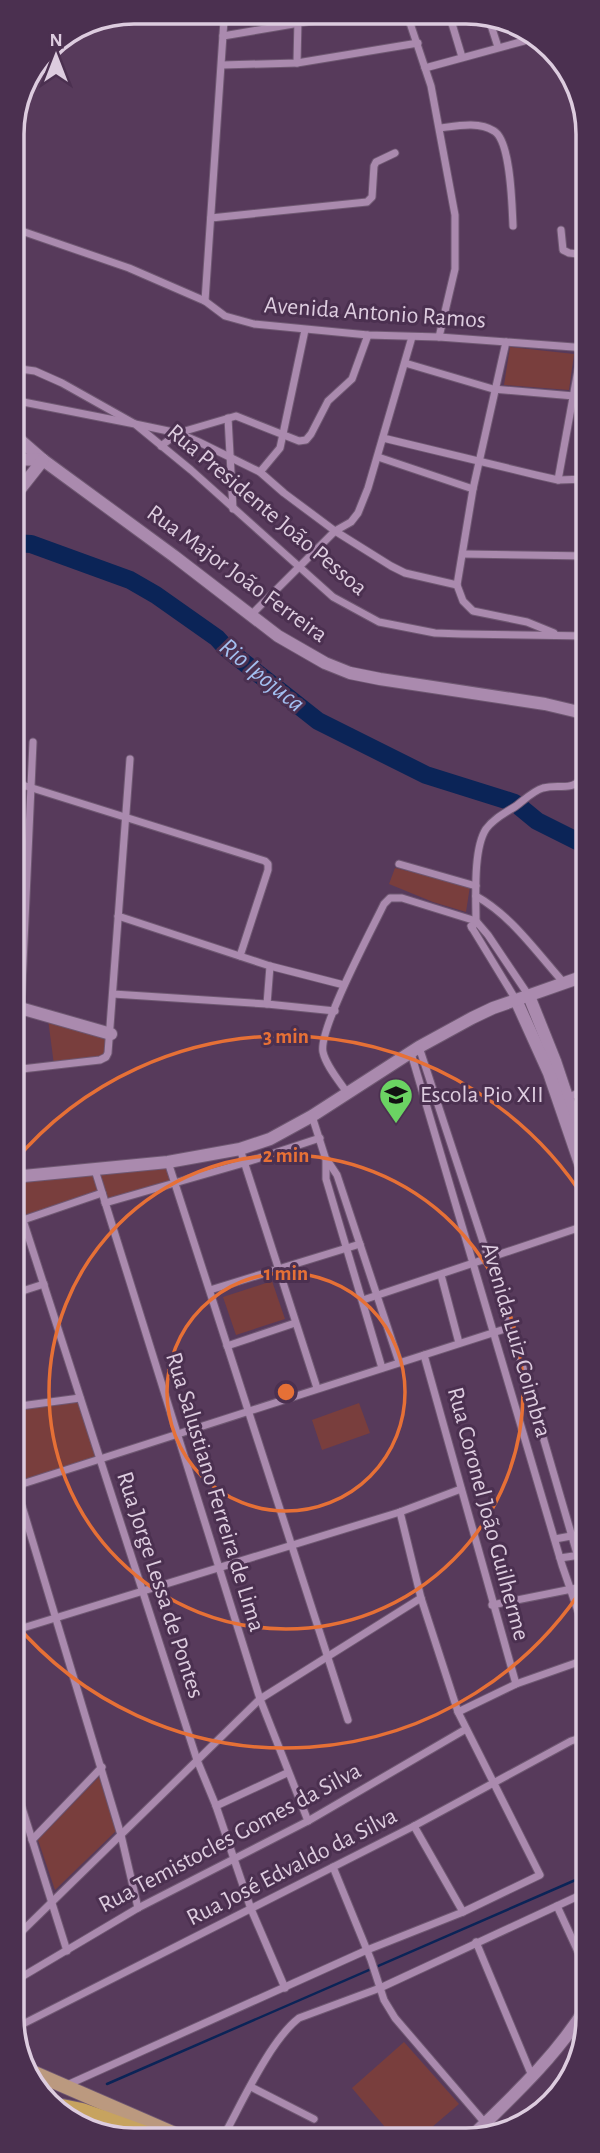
<svg xmlns="http://www.w3.org/2000/svg" width="600" height="2153" viewBox="0 0 600 2153" font-family="'Alegreya Sans',sans-serif">
  <style>
    .green { fill: #793e3d }
    .lines { fill: none; stroke-linecap: round; stroke-linejoin: round }
    .stream { stroke: #0b2457; stroke-width: 2.5 }
    .river { stroke: #0b2457; stroke-width: 18 }
    .street-casing { stroke: #6f5872; stroke-width: 9 }
    .secondary-casing { stroke: #6f5872; stroke-width: 14 }
    .primary-casing { stroke: #6f5872; stroke-width: 16 }
    .highway-casing { stroke: #6f5872; stroke-width: 18 }
    .street { stroke: #aa8aae; stroke-width: 7 }
    .secondary { stroke: #aa8aae; stroke-width: 12 }
    .primary { stroke: #bb997f; stroke-width: 14 }
    .highway { stroke: #c7a35f; stroke-width: 16 }
    .ring { fill: none; stroke: #e67036; stroke-width: 3.5 }
    .labels { text-anchor: middle; dominant-baseline: central; stroke-width: 6; stroke-linejoin: round; paint-order: stroke }
    .street-label { font-size: 24px; fill: #ddccdf; stroke: #4b3050 }
    .poi-label { font-size: 24px; fill: #ddccdf; stroke: #4b3050; text-anchor: start }
    .water-label { font-size: 26px; font-style: italic; fill: #a3bff0; stroke: #4b3050 }
    .rim { fill: none; stroke: #ddccdf; stroke-width: 3.5 }
    .centre { fill: #e67036; stroke: #4b3050; stroke-width: 3.5 }
    .ring-label { font-size: 21px; text-anchor: middle; font-weight: bold; fill: #e67036; stroke: #4b3050; stroke-width: 6; stroke-linejoin: round; paint-order: stroke }
  </style>
  <rect width="100%" height="100%" fill="#573a5b"/>
  <!-- green -->
  <g class="green">
    <polygon points="510,347 574,354 569,390 504,385"/>
    <polygon points="395,868 470,886 466,912 433,902 389,884"/>
    <polygon points="48,1019 112,1040 111,1056 54,1065"/>
    <polygon points="169,1158 177,1182 107,1204 104,1195 23,1217 17,1200 13,1201 13,1175"/>
    <polygon points="272,1281 285,1319 236,1335 223,1297"/>
    <polygon points="80,1398 99,1459 13,1486 13,1407"/>
    <polygon points="359,1403 370,1433 322,1450 312,1420"/>
    <polygon points="99,1777 116,1831 55,1890 38,1840"/>
    <polygon points="404,2042 459,2104 418,2139 395,2139 352,2088"/>
  </g>
  <g class="lines">
    <!-- stream -->
    <polyline class="stream" points="107,2084 587,1875"/>
    <!-- river -->
    <g class="river">
      <polyline points="13,543 31,544 130,580 156,595 217,638 227,649 318,721 426,775 515,803"/>
      <polyline points="520,807 537,821 587,846"/>
    </g>
    <!-- street casing -->
    <g class="street-casing">
      <g id="street">
        <polyline points="488,16 498,47"/>
        <polyline points="408,17 431,86 455,215 455,269 439,337"/>
        <polyline points="450,17 462,57"/>
        <polyline points="223,36 329,18"/>
        <polyline points="297,63 298,19"/>
        <polyline points="222,65 297,63 418,43"/>
        <polyline points="425,68 524,41 528,36"/>
        <path d="M 440,128 C 456,126 479,121 494,131 C 511,141 512,206 513,226"/>
        <polyline points="211,218 367,202 372,197 374,166 376,162 395,153"/>
        <polyline points="13,228 129,268 205,301 225,316 254,324 368,335 439,337 587,348"/>
        <polyline points="561,230 563,250 569,253 587,255"/>
        <polyline points="205,301 224,20"/>
        <polyline points="506,342 473,489 457,585 463,601 473,611 527,622 554,633"/>
        <polyline points="405,363 493,389 574,396"/>
        <polyline points="13,368 35,371 62,383 135,424 178,433 199,442 260,472 284,493 335,531 391,566 405,573 457,585"/>
        <polyline points="13,400 135,424 191,470 333,597 379,622 435,633 462,634 587,636"/>
        <polyline points="228,418 233,509"/>
        <polyline points="383,438 536,475 558,480 587,479"/>
        <polyline points="161,446 178,433 236,416 299,441 306,440 311,434 328,401 352,379 368,335"/>
        <polyline points="378,457 473,489"/>
        <polyline points="260,472 280,448 305,330"/>
        <polyline points="558,480 582,348"/>
        <polyline points="463,554 587,556"/>
        <polyline points="252,614 335,531 351,522 358,513 368,488 412,337"/>
        <polyline points="13,782 265,861 268,864 268,870 240,956"/>
        <polyline points="399,864 476,886"/>
        <path d="M 476,896 C 512,916 537,953 564,983"/>
        <polyline points="118,916 270,966 344,985"/>
        <polyline points="471,926 516,1000"/>
        <path d="M 472,928 L 476,921 C 476,897 473,849 486,829 C 493,819 505,813 516,806 C 524,800 533,791 543,788 C 563,783 571,794 587,773"/>
        <polyline points="113,994 267,1004 335,1011"/>
        <polyline points="267,1004 270,966"/>
        <polyline points="21,1008 33,742"/>
        <polyline points="419,1047 511,1327 587,1588"/>
        <polyline points="411,1053 562,1565 587,1637"/>
        <polyline points="13,1070 100,1060 106,1057 108,1053 130,759"/>
        <path d="M 348,1094 C 340,1082 326,1066 323,1052 C 318,1030 372,929 384,904 L 390,898 L 402,898 L 476,921 L 488,935 L 529,996"/>
        <polyline points="565,1098 587,1090"/>
        <polyline points="312,1116 326,1160 326,1179 382,1368"/>
        <polyline points="240,1149 317,1388"/>
        <polyline points="327,1160 337,1175 399,1362"/>
        <polyline points="168,1162 348,1720"/>
        <polyline points="95,1170 260,1699 308,1821"/>
        <polyline points="13,1189 197,1760 216,1806 251,1909 285,1988"/>
        <polyline points="105,1203 244,1163 320,1138"/>
        <polyline points="23,1220 102,1193"/>
        <polyline points="441,1275 459,1343"/>
        <polyline points="210,1290 360,1244"/>
        <polyline points="13,1294 44,1284"/>
        <polyline points="363,1300 587,1225"/>
        <polyline points="227,1346 295,1323"/>
        <polyline points="424,1355 516,1684"/>
        <polyline points="13,1407 80,1398"/>
        <polyline points="16,1486 121,1835 138,1908"/>
        <polyline points="13,1487 511,1327"/>
        <polyline points="555,1539 587,1533"/>
        <polyline points="560,1558 587,1554"/>
        <polyline points="492,1605 587,1586"/>
        <polyline points="13,1631 400,1512 461,1489"/>
        <polyline points="458,1712 516,1684 587,1659"/>
        <polyline points="13,1779 67,1951"/>
        <polyline points="216,1806 287,1773"/>
        <polyline points="414,1826 463,1912"/>
        <polyline points="32,1840 102,1767"/>
        <polyline points="333,1867 371,1960 384,2000 395,2018 485,2123"/>
        <polyline points="557,1906 587,1971"/>
        <polyline points="13,1940 260,1699 421,1598"/>
        <polyline points="476,1942 532,2076"/>
        <polyline points="13,1982 138,1908 308,1821 466,1729"/>
        <polyline points="13,2029 414,1826 571,1741 587,1736"/>
        <polyline points="67,2085 367,1950 463,1912 540,1875 458,1712 421,1598 400,1512"/>
        <polyline points="251,2087 314,2119"/>
        <path d="M 222,2139 C 241,2105 270,2040 299,2018 L 380,1988 L 587,1892"/>
      </g>
    </g>
    <!-- secondary casing -->
    <g class="secondary-casing">
      <g id="secondary">
        <polyline points="13,434 43,460 174,556 278,636 325,663 350,673 380,679 545,704 587,714"/>
        <polyline points="13,459 43,460"/>
        <polyline points="13,498 43,460"/>
        <polyline points="529,996 555,1061 587,1157"/>
        <polyline points="516,1000 549,1073 587,1184"/>
        <polyline points="13,1006 111,1034"/>
        <polyline points="13,1177 168,1162 240,1149 270,1139 312,1116 419,1047 472,1018 493,1008 587,975"/>
        <path d="M 468,2140 C 511,2098 556,2057 587,2006"/>
      </g>
    </g>
    <!-- primary casing -->
    <g class="primary-casing">
      <polyline id="primary" points="32,2072 186,2139"/>
    </g>
    <!-- highway casing -->
    <g class="highway-casing">
      <polyline id="highway" points="47,2104 82,2111 157,2138"/>
    </g>
    <!-- street -->
    <use href="#street" class="street"/>
    <!-- secondary -->
    <use href="#secondary" class="secondary"/>
    <!-- primary -->
    <use href="#primary" class="primary"/>
    <!-- highway -->
    <use href="#highway" class="highway"/>
  </g>
  <!-- distance rings -->
  <g class="ring">
    <circle cx="286" cy="1392" r="119"/>
    <circle cx="286" cy="1392" r="237"/>
    <path d="M586 1583A356 356 0 0 1 13 1621M13 1163A356 356 0 0 1 586 1201"/>
  </g>
  <!-- icons -->
  <defs>
    <g id="school-pin" transform="scale(1.75)"><path d="M0 17L-7.5 6A9.5 9.5 0 1 1 7.5 6Z" fill="#6bd363" stroke="#4b3050"/><path d="M0-5L7-2L0 1L-7-2ZM-4 1L0 2.5L4 1V4Q0 6-4 4Z" fill="#111"/></g>
  </defs>
  <g fill-rule="evenodd">
    <use href="#school-pin" x="396" y="1095"/>
  </g>
  <g class="labels">
    <!-- street labels -->
    <g class="street-label">
      <text transform="translate(375 313) rotate(4)">Avenida Antonio Ramos</text>
      <text transform="translate(267 510) rotate(40)">Rua Presidente João Pessoa</text>
      <text transform="translate(237 574) rotate(36)">Rua Major João Ferreira</text>
      <text transform="translate(516 1340) rotate(74)">Avenida Luiz Coimbra</text>
      <text transform="translate(215 1492) rotate(73)">Rua Salustiano Ferreira de Lima</text>
      <text transform="translate(488 1514) rotate(75)">Rua Coronel João Guilherme</text>
      <text transform="translate(160 1585) rotate(72)">Rua Jorge Lessa de Pontes</text>
      <text transform="translate(230 1838) rotate(-28)">Rua Temistocles Gomes da Silva</text>
      <text transform="translate(292 1867) rotate(-27)">Rua José Edvaldo da Silva</text>
    </g>
    <!-- poi labels -->
    <g class="poi-label">
      <text x="420" y="1095">Escola Pio XII</text>
    </g>
    <!-- water labels -->
    <g class="water-label">
      <text transform="translate(262 675) rotate(39)">Rio Ipojuca</text>
    </g>
  </g>
  <!-- crop -->
  <path d="M0 0H600V2153H0ZM134 24H466A110 110 0 0 1 576 134V2018A110 110 0 0 1 466 2128H134A110 110 0 0 1 24 2018V134A110 110 0 0 1 134 24Z" fill="#4b3050" fill-rule="evenodd"/>
  <path class="rim" d="M134 24H466A110 110 0 0 1 576 134V2018A110 110 0 0 1 466 2128H134A110 110 0 0 1 24 2018V134A110 110 0 0 1 134 24Z"/>
  <circle cx="286" cy="1392" r="10" class="centre"/>
  <g class="ring-label">
    <text x="286" y="1043">3 min</text>
    <text x="286" y="1162">2 min</text>
    <text x="286" y="1280">1 min</text>
  </g>
  <!-- north arrow -->
  <g transform="translate(56 56)" stroke="#4b3050" stroke-width="5" paint-order="stroke">
  <path d="M0-5L12 26L0 18L-12 26Z" fill="#ddccdf"/>
  <text y="-10" font-size="19" font-weight="bold" text-anchor="middle" fill="#ddccdf">N</text>
  </g>
</svg>
